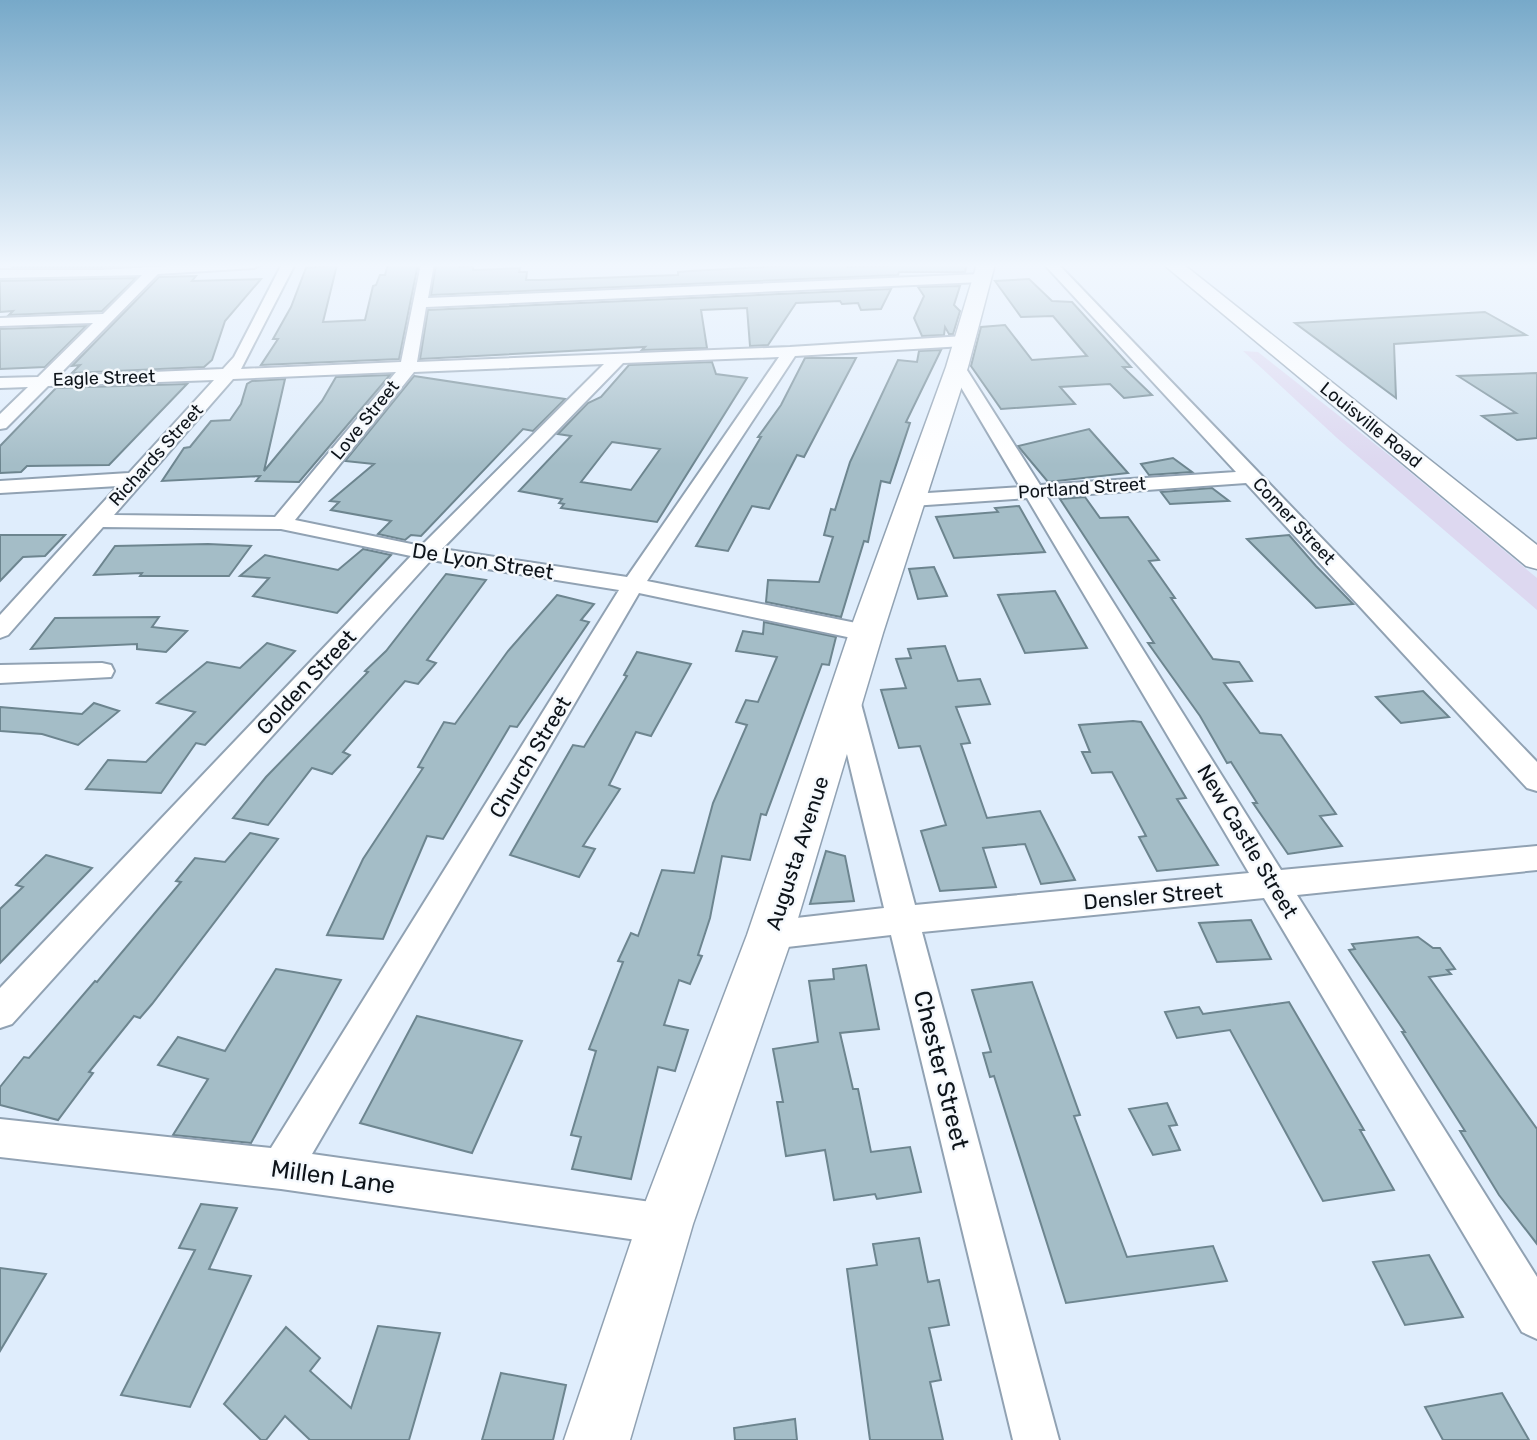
<svg xmlns="http://www.w3.org/2000/svg" width="1537" height="1440" viewBox="0 0 1537 1440" font-family="Rubik,sans-serif">
  <style>
    .green { fill: #ddd8f0 }
    .building { fill: #a4bdc7; stroke: #6d858f; stroke-width: 2; fill-rule: evenodd }
    .lines { fill: none; stroke-linecap: round; stroke-linejoin: round }
    .minor-casing { stroke: #91a2b3; stroke-width: 4 }
    .secondary-casing { stroke: #91a2b3; stroke-width: 3 }
    .minor { fill: #fff; fill-rule: evenodd }
    .secondary { fill: #fff; fill-rule: evenodd }
    .labels { text-anchor: middle; dominant-baseline: central; stroke-width: 5; stroke-linejoin: round; paint-order: stroke }
    .far-street-label { font-size: 18px; fill: #0d1319; stroke: #f5f9fd }
    .street-label { font-size: 21px; fill: #0d1319; stroke: #f5f9fd }
    .near-street-label { font-size: 24px; fill: #0d1319; stroke: #f5f9fd }
  </style>
  <rect width="100%" height="100%" fill="#dfedfc"/>
  <!-- green -->
  <polygon class="green" points="1243,351 1258,352 1399,463 1537,578 1537,610 1337,438"/>
  <!-- building -->
  <g class="building">
    <polygon points="17,264 143,264 101,267 11,267"/>
    <polygon points="388,264 418,264 399,359 261,365 278,339 273,339 291,307 306,268 337,265 323,322 365,320 373,286 376,285 380,275 385,275"/>
    <polygon points="436,264 460,264 460,267 473,266 473,270 520,268 519,272 527,272 526,280 541,280 678,275 678,272 690,271 816,264 846,264 848,267 967,264 965,272 899,272 898,275 431,295"/>
    <polygon points="196,276 192,281 261,279 225,321 212,360 204,367 72,373 80,365 72,366 159,277"/>
    <polygon points="136,278 102,311 9,315 13,311 0,312 0,281"/>
    <polygon points="1029,279 1052,301 1072,302 1131,367 1123,367 1152,395 1124,398 1110,384 1060,387 1075,404 1001,409 971,366 981,327 1005,325 1032,360 1087,356 1053,316 1021,317 995,281"/>
    <polygon points="960,286 954,305 960,311 953,334 949,334 945,327 944,335 922,336 914,318 924,296 918,287"/>
    <polygon points="891,289 881,309 861,310 858,303 842,304 840,301 796,303 768,345 750,346 747,308 701,310 707,348 642,350 645,347 420,359 428,310"/>
    <polygon points="1485,312 1526,335 1394,344 1396,398 1295,323"/>
    <polygon points="86,326 45,367 0,369 0,329"/>
    <polygon points="941,350 906,422 910,423 890,483 881,481 868,542 864,541 841,617 766,602 768,580 819,582 833,537 824,535 831,509 835,510 850,462 898,360 917,362 919,351"/>
    <polygon points="805,358 856,358 804,457 797,455 769,509 752,506 728,551 696,546 761,437 758,437 781,405"/>
    <path d="M 712,362 L 716,374 L 747,378 L 657,522 L 561,508 L 564,504 L 559,503 L 562,499 L 519,491 L 571,436 L 558,434 L 588,403 L 601,397 L 629,365 ZM 612,442 L 660,449 L 631,490 L 581,482 Z"/>
    <polygon points="1537,373 1537,438 1517,440 1482,416 1516,413 1458,376"/>
    <polygon points="390,375 299,482 256,481 260,476 162,481 184,448 190,447 211,421 230,420 241,404 247,384 252,381 285,379 264,471 322,401 336,377"/>
    <polygon points="414,376 565,399 533,431 523,429 421,536 411,535 405,540 378,534 391,521 331,510 339,502 330,501 374,464 345,461"/>
    <polygon points="187,384 109,465 27,466 21,472 0,473 0,446 56,388"/>
    <polygon points="1089,429 1128,473 1048,482 1018,446"/>
    <polygon points="1173,458 1192,472 1149,475 1141,464"/>
    <polygon points="1212,488 1229,501 1170,504 1161,492"/>
    <polygon points="1085,497 1100,518 1128,517 1159,560 1149,561 1175,598 1171,598 1213,659 1239,662 1252,681 1224,683 1260,733 1281,735 1336,814 1320,816 1342,846 1288,854 1253,803 1257,803 1231,762 1227,763 1200,716 1148,643 1154,643 1060,499"/>
    <polygon points="1019,506 1045,552 954,558 936,517 998,512 995,508"/>
    <polygon points="0,535 65,535 45,556 23,557 0,581"/>
    <polygon points="1289,535 1316,566 1353,604 1316,608 1247,539"/>
    <polygon points="208,544 251,546 229,576 140,576 142,573 94,575 115,546"/>
    <polygon points="363,549 391,555 337,613 253,596 269,578 240,576 265,555 338,570"/>
    <polygon points="934,567 947,596 918,599 909,569"/>
    <polygon points="446,574 486,580 427,660 436,663 418,684 405,681 343,752 350,755 332,774 312,768 268,825 233,818 266,777 368,672 365,671 386,651"/>
    <polygon points="1055,591 1087,648 1025,653 998,595"/>
    <polygon points="557,595 594,604 581,620 589,622 517,727 510,726 443,839 427,836 383,939 327,935 363,859 423,768 418,767 444,722 455,724 508,651"/>
    <polygon points="159,617 152,627 187,631 166,652 137,649 137,644 31,649 55,618"/>
    <polygon points="764,622 836,637 829,665 822,664 766,815 761,814 750,860 722,856 710,918 698,955 702,956 690,984 679,980 664,1025 688,1030 675,1071 658,1067 631,1179 572,1169 581,1137 571,1135 596,1051 589,1049 623,962 618,961 631,933 638,936 662,870 694,873 713,803 747,725 736,722 746,700 758,702 777,657 736,651 743,631 763,634"/>
    <polygon points="267,643 295,651 205,745 196,743 161,793 86,789 108,760 146,762 195,712 157,703 207,662 240,668"/>
    <polygon points="945,646 958,681 980,679 990,704 956,707 970,743 961,744 987,818 1040,811 1075,880 1041,884 1025,844 983,848 996,887 940,891 921,831 946,825 920,746 899,748 881,690 906,688 896,659 911,658 908,649"/>
    <polygon points="637,652 691,664 651,736 636,732 609,785 620,789 583,846 595,849 579,877 510,855 573,745 584,747 627,676 624,675"/>
    <polygon points="1423,691 1449,717 1401,723 1376,697"/>
    <polygon points="94,703 119,711 78,745 42,734 0,731 0,707 82,714"/>
    <polygon points="1133,721 1141,722 1186,798 1177,799 1218,865 1157,871 1139,837 1146,836 1112,772 1092,773 1082,752 1090,752 1079,725"/>
    <polygon points="250,833 278,839 152,1004 140,1018 134,1016 89,1072 93,1073 58,1120 0,1105 0,1087 24,1057 29,1058 95,981 97,982 181,882 176,881 195,858 225,862"/>
    <polygon points="826,851 845,856 854,901 810,904"/>
    <polygon points="46,855 92,868 0,963 0,909 23,887 16,885"/>
    <polygon points="1251,920 1271,959 1217,962 1199,923"/>
    <polygon points="1418,937 1433,948 1440,948 1455,969 1447,970 1451,974 1429,977 1537,1129 1537,1244 1499,1195 1460,1131 1465,1131 1402,1032 1405,1032 1349,950 1355,949 1352,944"/>
    <polygon points="866,965 879,1029 840,1033 853,1089 858,1089 871,1152 910,1147 921,1192 877,1199 875,1194 834,1200 825,1150 786,1156 777,1102 783,1102 773,1049 818,1042 809,981 834,979 833,969"/>
    <polygon points="276,969 341,980 251,1143 173,1135 208,1079 158,1065 178,1037 225,1051"/>
    <polygon points="1032,982 1080,1115 1074,1116 1127,1257 1213,1246 1227,1281 1066,1303 994,1076 990,1077 983,1053 991,1052 972,990"/>
    <polygon points="1289,1002 1364,1130 1360,1130 1394,1190 1323,1201 1230,1030 1177,1038 1165,1012 1199,1007 1203,1014"/>
    <polygon points="417,1016 522,1041 472,1153 360,1123"/>
    <polygon points="1167,1103 1177,1125 1169,1126 1180,1150 1153,1155 1129,1109"/>
    <polygon points="201,1204 237,1208 209,1269 251,1276 190,1407 121,1395 195,1250 179,1248"/>
    <polygon points="919,1238 928,1282 939,1280 949,1325 929,1328 941,1380 930,1382 943,1440 870,1440 847,1269 877,1265 873,1244"/>
    <polygon points="1429,1255 1463,1317 1405,1325 1373,1262"/>
    <polygon points="0,1268 46,1274 0,1351"/>
    <polygon points="378,1326 440,1333 409,1440 310,1440 285,1416 266,1440 261,1440 224,1404 286,1327 320,1358 310,1371 351,1408"/>
    <polygon points="501,1373 566,1385 553,1440 482,1440"/>
    <polygon points="1502,1393 1529,1440 1443,1440 1425,1407"/>
    <polygon points="795,1419 797,1440 735,1440 734,1428"/>
  </g>
  <g class="lines">
    <!-- minor casing -->
    <g class="minor-casing">
      <g id="minor">
        <path d="M 200,264 L 261,264 L 254,268 L 158,274 L 58,376 L 223,369 L 234,357 L 282,264 L 295,264 L 241,369 L 401,362 L 421,264 L 434,264 L 428,298 L 981,274 L 988,278 L 981,282 L 426,307 L 417,362 L 790,347 L 964,336 L 972,341 L 964,346 L 795,356 L 647,581 L 866,625 L 874,628 L 878,633 L 874,638 L 866,641 L 639,593 L 312,1154 L 665,1204 L 679,1210 L 685,1224 L 679,1238 L 665,1244 L 281,1189 L 0,1157 L 0,1119 L 271,1148 L 619,590 L 431,560 L 12,1024 L 0,1028 L 0,988 L 411,556 L 281,529 L 103,527 L 8,635 L 0,638 L 0,615 L 118,486 L 0,493 L 0,481 L 129,473 L 214,380 L 48,386 L 6,428 L 0,429 L 0,414 L 28,387 L 0,388 L 0,378 L 38,377 L 93,323 L 0,326 L 0,318 L 103,314 L 142,275 L 0,278 L 0,270 L 101,270 ZM 779,357 L 627,577 L 442,549 L 623,363 ZM 604,364 L 421,546 L 295,520 L 414,372 ZM 396,372 L 275,517 L 114,515 L 233,379 Z"/>
        <polygon points="1044,264 1058,264 1537,762 1537,791 1527,788 1246,483 1047,497 1281,870 1537,846 1537,870 1297,895 1537,1277 1537,1339 1522,1332 1264,898 922,932 1059,1440 1013,1440 891,935 770,949 759,945 754,935 759,925 770,921 884,908 834,700 838,694 847,691 856,694 860,700 915,905 1249,873 1027,498 912,506 902,500 912,494 1020,487 949,367 957,362 965,367 1040,485 1236,472"/>
        <polygon points="102,663 111,665 114,671 111,677 0,683 0,665"/>
      </g>
    </g>
    <!-- secondary casing -->
    <g class="secondary-casing">
      <g id="secondary">
        <polygon points="977,264 995,264 968,367 883,633 793,935 693,1224 630,1440 564,1440 637,1224 747,935 849,633 946,367"/>
        <polygon points="1163,264 1183,264 1537,545 1537,569 1526,566"/>
      </g>
    </g>
    <!-- minor -->
    <use href="#minor" class="minor"/>
    <!-- secondary -->
    <use href="#secondary" class="secondary"/>
  </g>
  <!-- sky -->
  <linearGradient id="sky" x2="0" y2="1"><stop stop-color="#77a9c9"/><stop offset="0.57" stop-color="#f1f7fe"/><stop offset="1" stop-color="#f1f7fe" stop-opacity="0"/></linearGradient>
  <rect width="1537" height="465" fill="url(#sky)"/>
  <g class="labels">
    <!-- far-street labels -->
    <g class="far-street-label">
      <text transform="translate(104 378) rotate(-2)">Eagle Street</text>
      <text transform="translate(365 420) rotate(-51)">Love Street</text>
      <text transform="translate(1371 425) rotate(39)">Louisville Road</text>
      <text transform="translate(156 455) rotate(-48)">Richards Street</text>
      <text transform="translate(1082 488) rotate(-4)">Portland Street</text>
      <text transform="translate(1294 521) rotate(47)">Comer Street</text>
    </g>
    <!-- street labels -->
    <g class="street-label">
      <text transform="translate(483 561) rotate(9)">De Lyon Street</text>
      <text transform="translate(306 682) rotate(-47)">Golden Street</text>
      <text transform="translate(530 757) rotate(-59)">Church Street</text>
      <text transform="translate(1248 841) rotate(59)">New Castle Street</text>
      <text transform="translate(797 853) rotate(-72)">Augusta Avenue</text>
      <text transform="translate(1153 896) rotate(-5)">Densler Street</text>
    </g>
    <!-- near-street labels -->
    <g class="near-street-label">
      <text transform="translate(941 1070) rotate(76)">Chester Street</text>
      <text transform="translate(333 1177) rotate(8)">Millen Lane</text>
    </g>
  </g>
</svg>
